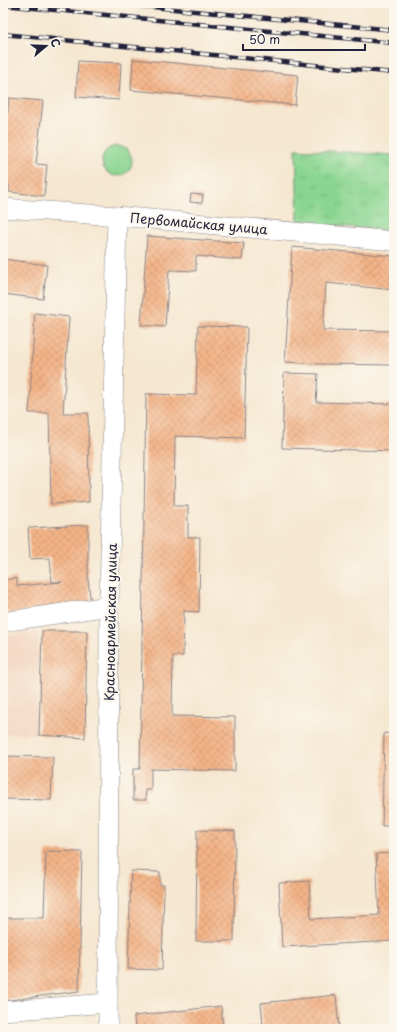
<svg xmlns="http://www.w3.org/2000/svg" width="397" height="1032" viewBox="0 0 397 1032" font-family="'Playpen Sans',sans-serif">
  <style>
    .built { fill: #f3d4be }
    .green { fill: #8ad591; stroke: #567c66 }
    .park { fill: url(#park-tufts); stroke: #567c66 }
    .building { fill: url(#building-cross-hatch) }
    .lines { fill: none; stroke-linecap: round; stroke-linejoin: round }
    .minor-casing { stroke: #8c8486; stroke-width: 20 }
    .minor { stroke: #fff; stroke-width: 19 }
    .rail-casing { stroke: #22223b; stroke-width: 4.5 }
    .rail { stroke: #fbf7ec; stroke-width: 3; stroke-dasharray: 9; stroke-linecap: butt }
    .labels { text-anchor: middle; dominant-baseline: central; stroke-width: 4; stroke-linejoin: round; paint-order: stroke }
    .street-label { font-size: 13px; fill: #22223b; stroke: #fbf7ec }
  </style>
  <defs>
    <pattern id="park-tufts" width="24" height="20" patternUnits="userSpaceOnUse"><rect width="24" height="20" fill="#8ad591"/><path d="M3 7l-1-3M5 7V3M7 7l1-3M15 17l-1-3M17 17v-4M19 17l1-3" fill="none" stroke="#77b77e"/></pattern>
    <pattern id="building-cross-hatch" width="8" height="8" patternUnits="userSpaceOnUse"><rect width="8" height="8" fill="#f4b487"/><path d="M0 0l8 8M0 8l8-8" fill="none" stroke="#d19a75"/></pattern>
  </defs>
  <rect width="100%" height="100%" fill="#fbf7ec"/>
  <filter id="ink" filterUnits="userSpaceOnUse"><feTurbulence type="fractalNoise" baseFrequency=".025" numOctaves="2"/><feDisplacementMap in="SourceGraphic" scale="8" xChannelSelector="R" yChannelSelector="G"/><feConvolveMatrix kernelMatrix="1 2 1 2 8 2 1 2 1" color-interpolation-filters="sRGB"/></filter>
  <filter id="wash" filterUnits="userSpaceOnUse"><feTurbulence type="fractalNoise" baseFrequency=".012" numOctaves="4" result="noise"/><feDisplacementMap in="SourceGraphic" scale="16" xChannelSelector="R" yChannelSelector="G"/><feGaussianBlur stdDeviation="0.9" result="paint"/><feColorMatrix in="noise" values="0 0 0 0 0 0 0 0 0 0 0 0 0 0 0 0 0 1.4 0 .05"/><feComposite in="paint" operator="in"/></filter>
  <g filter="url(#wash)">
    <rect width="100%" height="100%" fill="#f5e7d0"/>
    <!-- built -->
    <polygon class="built" points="37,632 39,640 37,734 3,734 3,635"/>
    <!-- green -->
    <circle class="green" cx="117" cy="161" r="15"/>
    <!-- park -->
    <polygon class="park" points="296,149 394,155 394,231 298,223"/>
    <g id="blocks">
      <!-- building -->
      <g class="building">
        <polygon points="133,59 298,75 295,105 131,90"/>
        <polygon points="78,61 121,63 119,100 76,97"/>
        <polygon points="9,98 43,101 36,164 47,165 44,196 9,192 9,185 3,184 3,161"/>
        <polygon points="191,194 203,195 202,203 190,202"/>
        <polygon points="147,236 244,243 242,260 196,256 196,271 169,270 165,327 141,325"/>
        <polygon points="292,247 394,256 394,290 326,283 323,330 394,331 394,365 321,364 285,362"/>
        <polygon points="3,259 47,265 43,299 3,294"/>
        <polygon points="35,313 69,317 63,413 88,413 89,502 51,504 49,413 29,413"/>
        <polygon points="198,326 247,327 244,438 175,436 174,506 188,506 188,537 200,537 199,612 184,611 183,656 173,656 172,716 235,717 235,771 151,769 151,790 145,790 146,800 133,800 133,769 140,769 146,394 196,395"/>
        <polygon points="284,373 318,374 316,402 394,404 394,451 282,448"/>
        <polygon points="88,525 88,579 91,605 3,614 3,580 17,578 17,586 62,582 52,582 50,558 30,559 28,528"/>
        <polygon points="42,631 87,631 85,738 39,735"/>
        <polygon points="384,733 394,734 394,826 382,826"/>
        <polygon points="3,756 53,757 51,800 3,799"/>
        <polygon points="197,830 235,831 234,941 196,941"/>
        <polygon points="46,851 82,852 79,991 3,1001 3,918 44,918"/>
        <polygon points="394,853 394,941 282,947 279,883 309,881 311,919 379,915 376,854"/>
        <polygon points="131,871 160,872 160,885 164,885 162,970 128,969"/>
        <polygon points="336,995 339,1029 240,1029 240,1028 263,1025 261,1003"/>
        <polygon points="221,1006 223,1029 135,1029 134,1016"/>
      </g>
    </g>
  </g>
  <g filter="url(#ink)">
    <use href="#blocks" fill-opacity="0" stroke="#8c8486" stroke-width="1"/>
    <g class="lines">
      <!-- minor casing -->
      <g class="minor-casing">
        <g id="minor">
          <polyline points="3,208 117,216 394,241"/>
          <polyline points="3,622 109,606"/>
          <polyline points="3,1011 108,1003"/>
          <polyline points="108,1029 109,606 117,216"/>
        </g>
      </g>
      <!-- minor -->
      <use href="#minor" class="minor"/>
      <!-- rail casing -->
      <g class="rail-casing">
        <g id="rail">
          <polyline points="110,3 394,30"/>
          <polyline points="3,5 394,43"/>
          <polyline points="3,34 394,73"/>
        </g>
      </g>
      <!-- rail -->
      <use href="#rail" class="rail"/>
    </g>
  </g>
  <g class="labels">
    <!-- street labels -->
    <g class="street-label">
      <text transform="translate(199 223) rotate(5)">Первомайская улица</text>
      <text transform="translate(110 622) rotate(-89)">Красноармейская улица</text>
    </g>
  </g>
  <!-- margin -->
  <rect width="397" height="1032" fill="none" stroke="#fbf7ec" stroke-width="16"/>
  <!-- north arrow -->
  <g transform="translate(46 46) rotate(71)" stroke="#fbf7ec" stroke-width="3" paint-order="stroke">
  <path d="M0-3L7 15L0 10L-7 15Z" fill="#22223b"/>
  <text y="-6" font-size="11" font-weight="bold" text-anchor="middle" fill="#22223b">С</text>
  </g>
  <!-- scale -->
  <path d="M243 44v6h122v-6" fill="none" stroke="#22223b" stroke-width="2"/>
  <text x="249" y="44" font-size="12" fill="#22223b" stroke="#fbf7ec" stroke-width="3" paint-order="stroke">50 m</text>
</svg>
